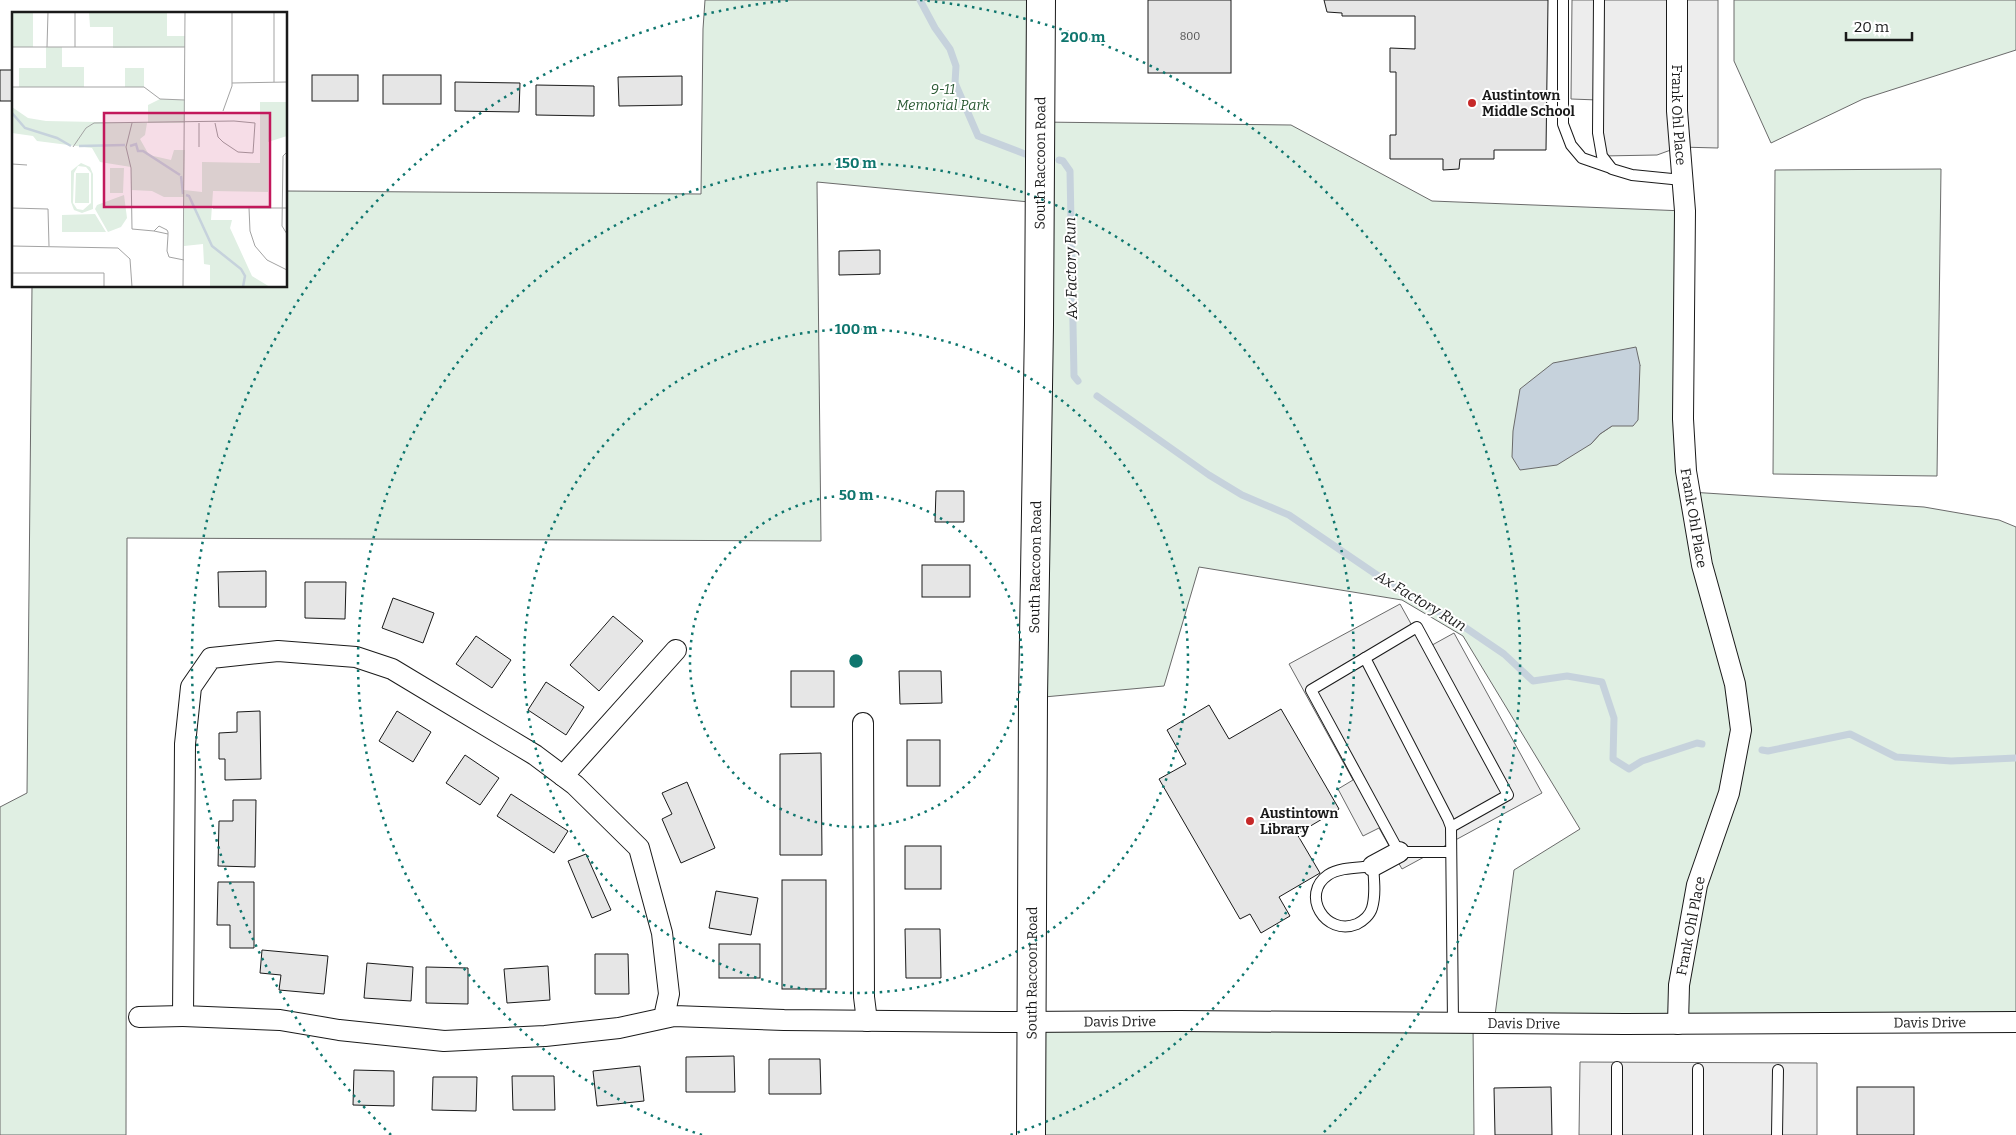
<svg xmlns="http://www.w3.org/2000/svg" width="2016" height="1135" viewBox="0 0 2016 1135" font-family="Bitter,serif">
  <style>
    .green { fill: #e0efe3; stroke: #6a6a6a; fill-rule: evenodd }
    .parking { fill: #ededed; stroke: #6a6a6a }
    .water { fill: #c6d2dc; stroke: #6a6a6a }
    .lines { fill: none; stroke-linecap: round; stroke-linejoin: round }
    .stream { stroke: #c6d2dc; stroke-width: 7 }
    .building { fill: #e6e6e6; stroke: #1a1a1a }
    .lane-casing { stroke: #1a1a1a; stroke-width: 12 }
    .street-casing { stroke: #1a1a1a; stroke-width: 22 }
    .secondary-casing { stroke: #1a1a1a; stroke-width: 30 }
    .lane { stroke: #fff; stroke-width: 10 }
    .street { stroke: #fff; stroke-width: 20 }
    .secondary { stroke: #fff; stroke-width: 28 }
    .ring { fill: none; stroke: #0f766e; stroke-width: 2.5; stroke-dasharray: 2.5 5 }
    .poi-dot { fill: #c62828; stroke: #fff; stroke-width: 2 }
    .labels { text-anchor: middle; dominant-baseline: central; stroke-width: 4; stroke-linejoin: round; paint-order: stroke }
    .number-label { font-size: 11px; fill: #4d4d4d }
    .park-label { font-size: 14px; font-style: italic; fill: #2b5a34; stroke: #fff }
    .poi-label { font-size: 14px; font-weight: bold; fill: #1a1a1a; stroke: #fff; text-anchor: start }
    .street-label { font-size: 14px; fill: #1a1a1a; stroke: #fff }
    .water-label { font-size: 15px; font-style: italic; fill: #1a1a1a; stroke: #fff }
    .inset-river { fill: none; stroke: #c6d2dc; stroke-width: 2.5 }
    .inset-road { fill: none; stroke: #a3a3a3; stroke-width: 1 }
    .view { fill: #c2185b; fill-opacity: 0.15; stroke: #c2185b; stroke-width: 2.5 }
    .inset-edge { fill: none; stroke: #1a1a1a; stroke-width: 2.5 }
    .centre { fill: #0f766e; stroke: #fff; stroke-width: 2.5 }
    .ring-label { font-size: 15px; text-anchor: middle; font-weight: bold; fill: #0f766e; stroke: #fff; stroke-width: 4; stroke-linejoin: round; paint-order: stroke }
  </style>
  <rect width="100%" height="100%" fill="#fff"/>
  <!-- green -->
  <g class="green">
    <path d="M 705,0 L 1041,0 L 1040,122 L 1291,125 L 1432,201 L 1685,211 L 1690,492 L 1924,507 L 1999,520 L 2016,527 L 2016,1022 L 1494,1023 L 1514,870 L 1580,829 L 1463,636 L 1402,600 L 1199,567 L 1164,686 L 1033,698 L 1040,203 L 817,182 L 821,541 L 127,538 L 126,1135 L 0,1135 L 0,807 L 27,793 L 32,286 L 286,286 L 286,191 L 701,194 L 703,29 ZM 1640,365 L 1612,426 L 1600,434 L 1591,444 Z"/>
    <polygon points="1734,0 2016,0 2016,50 1863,99 1771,143 1734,61"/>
    <polygon points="1941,169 1937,476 1773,474 1775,170"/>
    <polygon points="1032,1021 1473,1023 1474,1135 1031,1135"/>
  </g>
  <!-- parking -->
  <g class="parking">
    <polygon points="1572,0 1718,0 1718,148 1679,147 1657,155 1602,156 1598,100 1571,99"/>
    <polygon points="1400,604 1425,649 1454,633 1542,793 1402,869 1379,828 1363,836 1338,789 1353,780 1289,664"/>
    <polygon points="1580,1062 1817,1063 1817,1135 1579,1135"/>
  </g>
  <!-- water -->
  <polygon class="water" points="1636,347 1640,365 1638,420 1633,426 1612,426 1600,434 1591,444 1557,465 1520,470 1512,457 1513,431 1520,389 1553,363"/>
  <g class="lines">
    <!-- stream -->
    <g class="stream">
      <polyline points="920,0 935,28 950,49 956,66 955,83 978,136 1025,154"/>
      <polyline points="1059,160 1063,161 1070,171 1074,376 1078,381"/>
      <polyline points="1097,396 1209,475 1242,495 1289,515 1396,588 1460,624 1504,654 1533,681 1567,676 1602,682 1614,718 1613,759 1629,769 1642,761 1697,743 1702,744"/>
      <polyline points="1762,750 1768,751 1850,734 1896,757 1951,761 2016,758"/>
    </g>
  </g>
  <!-- building -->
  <g class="building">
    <rect x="1148" y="0" width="83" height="73"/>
    <polygon points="1324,0 1548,0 1546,150 1494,150 1494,159 1460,159 1459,169 1443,170 1443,159 1390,159 1390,135 1396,135 1396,72 1390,72 1390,48 1415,49 1415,16 1342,16 1342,13 1327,12"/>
    <rect x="0" y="70" width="14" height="31"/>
    <rect x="312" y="75" width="46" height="26"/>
    <rect x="383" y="75" width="58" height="29"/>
    <polygon points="682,76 682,105 619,106 618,77"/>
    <rect x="286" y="79" width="1" height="31"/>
    <polygon points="455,82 520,83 519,112 455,111"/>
    <polygon points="536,85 594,86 594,116 536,115"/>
    <polygon points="880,250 880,274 839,275 839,251"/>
    <polygon points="936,491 964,491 964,522 935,522"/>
    <rect x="922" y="565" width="48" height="32"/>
    <polygon points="266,571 266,607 219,607 218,572"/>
    <polygon points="305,582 346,582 345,619 305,618"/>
    <polygon points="393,598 434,613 423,643 382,628"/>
    <polygon points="613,616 643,641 599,691 570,665"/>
    <polygon points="476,636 511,660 492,688 456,664"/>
    <rect x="791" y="671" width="43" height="36"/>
    <polygon points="899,671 941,671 942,703 900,704"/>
    <polygon points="546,682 584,707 566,735 528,710"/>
    <polygon points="1209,705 1229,739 1281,709 1339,809 1297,834 1320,873 1279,897 1290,916 1261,933 1250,914 1240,919 1159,779 1186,764 1167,730"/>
    <polygon points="260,711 261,779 225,780 225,759 219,759 219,733 237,732 237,712"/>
    <polygon points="397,711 431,732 413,762 379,741"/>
    <rect x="907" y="740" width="33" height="46"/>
    <polygon points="821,753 822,855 780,855 780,754"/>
    <polygon points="465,755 499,778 480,805 446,783"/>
    <polygon points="687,782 715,848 681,863 662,819 672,814 662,793"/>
    <polygon points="511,794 568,831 554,853 497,816"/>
    <polygon points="233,800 256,800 255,867 218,866 219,821 233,821"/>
    <rect x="905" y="846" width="36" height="43"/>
    <polygon points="586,854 611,910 592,918 568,861"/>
    <rect x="782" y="880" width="44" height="109"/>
    <polygon points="218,882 254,882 254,948 230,948 230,925 217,925"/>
    <polygon points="716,891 758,898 751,935 709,928"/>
    <polygon points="905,929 940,929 941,978 906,978"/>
    <rect x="719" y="944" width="41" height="34"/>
    <polygon points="262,950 328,956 324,994 279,990 281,975 260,973"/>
    <polygon points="595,954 628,954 629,994 595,994"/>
    <polygon points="367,963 413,967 411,1001 364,998"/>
    <polygon points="548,966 550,1000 507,1003 504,969"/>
    <polygon points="426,967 468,968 468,1004 426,1003"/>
    <polygon points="734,1056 735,1092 686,1092 686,1057"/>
    <polygon points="769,1059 820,1059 821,1094 769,1094"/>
    <polygon points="640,1066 644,1101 597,1106 593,1071"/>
    <polygon points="354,1070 394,1071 394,1106 353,1105"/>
    <polygon points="512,1076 554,1076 555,1110 513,1110"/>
    <polygon points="433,1077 477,1077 476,1111 432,1110"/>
    <polygon points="1551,1087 1552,1135 1495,1135 1494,1088"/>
    <rect x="1857" y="1087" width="57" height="48"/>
  </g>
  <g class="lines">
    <!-- lane casing -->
    <g class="lane-casing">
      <g id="lane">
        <polyline points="1563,0 1563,124 1571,145 1582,158 1611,168"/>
        <polyline points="1599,0 1598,133 1602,156 1612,169 1632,175 1682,180"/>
        <polyline points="1365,658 1417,627 1508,795 1451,827"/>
        <polyline points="1451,852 1399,852 1311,690 1365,658 1448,819 1451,827 1453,1023"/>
        <path d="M 1373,866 C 1374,879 1376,895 1372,908 C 1370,915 1363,921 1357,924 C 1325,937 1300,894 1328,875 C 1340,867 1359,868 1373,866 Z"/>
        <polyline points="1617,1067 1617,1135"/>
        <polyline points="1698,1135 1698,1069"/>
        <polyline points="1777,1135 1778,1070"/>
      </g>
    </g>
    <!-- street casing -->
    <g class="street-casing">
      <g id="street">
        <path id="s1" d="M 1677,0 L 1677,111 L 1685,211 L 1683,419 L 1686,471 L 1702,565 L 1735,684 L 1741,730 L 1729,793 L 1697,885 L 1679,985 L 1678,1024"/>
        <polyline points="863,723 864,997 867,1021"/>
        <polyline points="563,776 676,650"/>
        <polyline points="1373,866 1399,852"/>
        <polyline points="139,1017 183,1016"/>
        <path id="s2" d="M 664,1017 L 669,994 L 662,933 L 639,848 L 575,785 L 535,755 L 392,669 L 356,657 L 278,651 L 211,658 L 191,687 L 185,744 L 183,1016 L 280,1020 L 339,1030 L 444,1041 L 545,1036 L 619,1028 L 674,1016 L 784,1020 L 1001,1022 L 1179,1021 L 1625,1024 L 2016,1022"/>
      </g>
    </g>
    <!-- secondary casing -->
    <g class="secondary-casing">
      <g id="secondary">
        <path id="s3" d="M 1031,1135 L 1033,698 L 1039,325 L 1041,0"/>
      </g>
    </g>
    <!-- lane -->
    <use href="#lane" class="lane"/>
    <!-- street -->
    <use href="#street" class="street"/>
    <!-- secondary -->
    <use href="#secondary" class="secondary"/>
  </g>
  <!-- distance rings -->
  <g class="ring">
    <circle cx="856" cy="661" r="166"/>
    <circle cx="856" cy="661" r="332"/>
    <path d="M702 1135A498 498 0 1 1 1010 1135"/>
    <path d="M391 1135A664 664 0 0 1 792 0M920 0A664 664 0 0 1 1321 1135"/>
  </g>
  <!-- markers -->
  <g class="poi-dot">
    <circle cx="1472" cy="103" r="5"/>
    <circle cx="1250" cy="821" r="5"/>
  </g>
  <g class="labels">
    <!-- number labels -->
    <g class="number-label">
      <text x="1190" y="36">800</text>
    </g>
    <!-- park labels -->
    <g class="park-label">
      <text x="943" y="89">9-11<tspan x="943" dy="16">Memorial Park</tspan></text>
    </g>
    <!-- poi labels -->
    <g class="poi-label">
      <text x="1482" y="95">Austintown<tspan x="1482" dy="16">Middle School</tspan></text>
      <text x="1260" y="813">Austintown<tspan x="1260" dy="16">Library</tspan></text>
    </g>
    <!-- street labels -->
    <g class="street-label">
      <text stroke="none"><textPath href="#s1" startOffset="115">Frank Ohl Place</textPath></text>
      <text stroke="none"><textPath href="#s3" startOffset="972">South Raccoon Road</textPath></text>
      <text stroke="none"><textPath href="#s1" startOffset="519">Frank Ohl Place</textPath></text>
      <text stroke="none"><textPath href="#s3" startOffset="568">South Raccoon Road</textPath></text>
      <text transform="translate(1691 926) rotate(-79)">Frank Ohl Place</text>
      <text stroke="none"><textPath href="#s3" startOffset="162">South Raccoon Road</textPath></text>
      <text stroke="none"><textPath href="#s2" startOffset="1968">Davis Drive</textPath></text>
      <text stroke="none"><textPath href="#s2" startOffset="2372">Davis Drive</textPath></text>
      <text stroke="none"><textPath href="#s2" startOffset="2778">Davis Drive</textPath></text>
    </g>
    <!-- water labels -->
    <g class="water-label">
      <text transform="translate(1071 268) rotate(-91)">Ax Factory Run</text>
      <text transform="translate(1421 601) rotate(31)">Ax Factory Run</text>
    </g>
  </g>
  <!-- overview -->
  <g transform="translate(12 12)">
    <rect width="275" height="275" fill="#fff"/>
    <path d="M 0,0 L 21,0 L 21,35 L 0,35 ZM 77,0 L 155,0 L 155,24 L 173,24 L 173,35 L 101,36 L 101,15 L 78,15 ZM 34,35 L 50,35 L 50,55 L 72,55 L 72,75 L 7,75 L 7,56 L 34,56 ZM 113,56 L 132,56 L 132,75 L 113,75 ZM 148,87 L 173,88 L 173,111 L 136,111 L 136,93 ZM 248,90 L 275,90 L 275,124 L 256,130 L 256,180 L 201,179 L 199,208 L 220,208 L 218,216 L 240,264 L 258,275 L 198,275 L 198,253 L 192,252 L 191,232 L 172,234 L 172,185 L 152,185 L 140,179 L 119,178 L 119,155 L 88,150 L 80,136 L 25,129 L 21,124 L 0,121 L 0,95 L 16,106 L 34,109 L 135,111 L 133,123 L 128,127 L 137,143 L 159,148 L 162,138 L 173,138 L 172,178 L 190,180 L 190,150 L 248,151 ZM 69,151 L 78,155 L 81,162 L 81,197 L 70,201 L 62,198 L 59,190 L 59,159 ZM 66,154 L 74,155 L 79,161 L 79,191 L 71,198 L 65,197 L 61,191 L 62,161 ZM 98,156 L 112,156 L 111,181 L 98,181 ZM 64,161 L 77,161 L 77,191 L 63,191 ZM 112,183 L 115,206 L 109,215 L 96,220 L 83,197 L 85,193 ZM 83,202 L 94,220 L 50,220 L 50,203 Z" fill="#e0efe3" fill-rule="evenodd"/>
    <path class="inset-river" d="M 0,101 L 13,116 L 45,126 L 59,134M 67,134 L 113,133M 118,134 L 124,132 L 126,139 L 131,139 L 168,163M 169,164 L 171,182M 174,183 L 177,184 L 200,234 L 229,257 L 233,264 L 231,275"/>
    <path class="inset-road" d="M 0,35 L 173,35M 35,35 L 36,0M 63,35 L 63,0M 262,70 L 262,0M 220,71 L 275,70M 0,75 L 132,75 L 148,87 L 173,88M 211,99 L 220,74 L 220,0M 120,111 L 114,135 L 119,156 L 120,217 L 142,219M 187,111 L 187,135M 61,135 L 74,116 L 82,111 L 222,109 L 243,111 L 241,141 L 226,140 L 211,130 L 206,125 L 203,111M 275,140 L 271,144 L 270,214 L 275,222M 0,152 L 15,153M 0,196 L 36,197 L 37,234M 201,196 L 275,196M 237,196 L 238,219 L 243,234 L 255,248 L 275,258M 156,222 L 142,219 L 147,214 L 155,218 L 156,220 L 156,223 L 155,239 L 157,245 L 172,248M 0,234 L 106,236 L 118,247 L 120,275M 0,261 L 92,261 L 92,275M 171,275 L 173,0"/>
    <path class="view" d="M 92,101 L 258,101 L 258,195 L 92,195 Z"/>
    <rect width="275" height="275" class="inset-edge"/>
  </g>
  <circle cx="856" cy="661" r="8" class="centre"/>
  <g class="ring-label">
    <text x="1083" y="42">200 m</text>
    <text x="856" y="168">150 m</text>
    <text x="856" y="334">100 m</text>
    <text x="856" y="500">50 m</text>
  </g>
  <!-- scale -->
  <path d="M1846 32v8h66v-8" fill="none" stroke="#1a1a1a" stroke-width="2.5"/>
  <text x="1854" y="32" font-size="15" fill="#1a1a1a" stroke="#ffffff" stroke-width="4" paint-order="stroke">20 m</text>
</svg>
